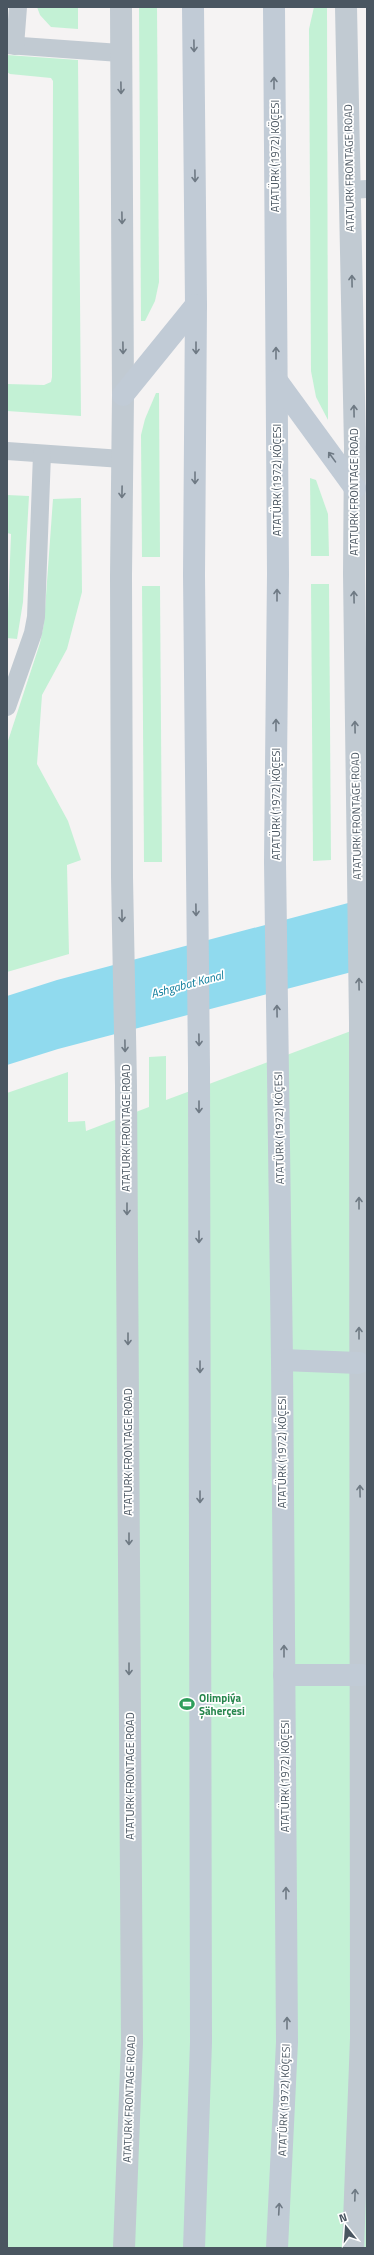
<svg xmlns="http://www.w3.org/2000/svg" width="374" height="2255" viewBox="0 0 374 2255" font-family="'Titillium Web',sans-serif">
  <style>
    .green { fill: #c3f1d5 }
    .water { fill: #90daee }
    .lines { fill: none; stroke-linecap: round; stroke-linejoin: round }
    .lane { stroke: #c1cad2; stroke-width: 18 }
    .street { stroke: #c1cad2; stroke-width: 22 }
    .secondary { stroke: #c1cbd6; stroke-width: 22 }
    .oneway { stroke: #6e7984 }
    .oneway2 { stroke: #6e7983 }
    .labels { text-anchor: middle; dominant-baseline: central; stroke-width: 3.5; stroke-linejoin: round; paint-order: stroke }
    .street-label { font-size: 11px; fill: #4a5661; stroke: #fff }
    .leisure-label { font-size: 11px; font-weight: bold; fill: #27864d; stroke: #fff; text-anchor: start }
    .water-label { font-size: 12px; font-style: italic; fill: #0c7c9b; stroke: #fff }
  </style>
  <rect width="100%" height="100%" fill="#f5f3f3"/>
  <!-- green -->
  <g class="green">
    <polygon points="37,7 78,7 78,29 51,27 40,15"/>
    <polygon points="139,7 157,7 159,282 155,301 145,321 141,321"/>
    <polygon points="314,7 327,7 328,420 316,397 311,371 309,29"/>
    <polygon points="7,55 78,60 81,416 7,411 7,384 44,385 51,382 52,377 53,81 51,78 10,74 7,72"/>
    <polygon points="156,393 159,393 160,557 142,557 141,435 145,419"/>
    <polygon points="310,478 316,480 328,514 329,556 311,556"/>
    <polygon points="7,495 29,496 23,602 17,639 7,638 11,534 7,533"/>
    <polygon points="81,498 82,592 67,649 42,695 37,764 68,821 81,860 67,865 69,954 7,972 7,744 40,643 44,623 53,499"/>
    <polygon points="311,584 329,584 331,860 313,861"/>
    <polygon points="142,586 160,586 162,862 144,862"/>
    <polygon points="367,1025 367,2248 7,2248 7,1093 68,1072 68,1122 85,1121 86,1131 149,1107 149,1057 166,1056 166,1100"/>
  </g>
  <!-- water -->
  <polygon class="water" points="367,898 367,968 58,1049 7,1065 7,996 57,980"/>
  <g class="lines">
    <!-- lane -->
    <g class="lane">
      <polyline points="7,45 120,53"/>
      <polyline points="15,46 18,7"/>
      <polyline points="350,190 367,189"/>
      <polyline points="7,451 122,459"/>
      <polyline points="7,707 33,633 36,617 42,454"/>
    </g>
    <!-- street -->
    <g class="street">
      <polyline points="121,7 123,395 121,576 122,877 126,1086 132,2043 124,2248"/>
      <polyline points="346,7 355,447 354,574 360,1023 361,2038 353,2248"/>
    </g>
    <!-- secondary -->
    <g class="secondary">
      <polyline points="193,7 196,305 194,575 199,1068 201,2042 194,2248"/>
      <polyline points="274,7 278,574 275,862 282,1360 287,2042 277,2248"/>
      <polyline points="277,381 355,488"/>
      <polyline points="123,395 196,305"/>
      <polyline points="282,1360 359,1363"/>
      <polyline points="284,1675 362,1675"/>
    </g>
  </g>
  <!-- one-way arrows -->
  <defs><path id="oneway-shaft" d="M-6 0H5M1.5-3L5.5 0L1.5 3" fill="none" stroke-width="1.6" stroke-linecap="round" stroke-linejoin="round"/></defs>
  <g class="oneway">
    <use href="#oneway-shaft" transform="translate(194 46) rotate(89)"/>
    <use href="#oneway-shaft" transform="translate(274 83) rotate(-90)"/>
    <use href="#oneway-shaft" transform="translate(195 176) rotate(89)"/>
    <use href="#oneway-shaft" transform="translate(196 348) rotate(90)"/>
    <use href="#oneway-shaft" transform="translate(276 353) rotate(-90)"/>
    <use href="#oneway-shaft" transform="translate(332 457) rotate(-126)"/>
    <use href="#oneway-shaft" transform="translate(195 478) rotate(90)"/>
    <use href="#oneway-shaft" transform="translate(277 595) rotate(-90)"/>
    <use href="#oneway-shaft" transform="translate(276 725) rotate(-90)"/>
    <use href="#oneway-shaft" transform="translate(196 910) rotate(89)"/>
    <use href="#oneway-shaft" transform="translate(277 1011) rotate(-91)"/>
    <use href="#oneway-shaft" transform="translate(199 1040) rotate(89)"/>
    <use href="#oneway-shaft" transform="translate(199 1107) rotate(90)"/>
    <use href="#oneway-shaft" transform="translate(199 1237) rotate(90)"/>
    <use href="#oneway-shaft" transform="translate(200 1367) rotate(90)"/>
    <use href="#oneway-shaft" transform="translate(200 1497) rotate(90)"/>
    <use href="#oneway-shaft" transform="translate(284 1651) rotate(-90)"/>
    <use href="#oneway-shaft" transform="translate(286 1893) rotate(-90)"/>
    <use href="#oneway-shaft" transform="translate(287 2023) rotate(-90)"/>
    <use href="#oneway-shaft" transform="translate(279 2209) rotate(-87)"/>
  </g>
  <g class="oneway2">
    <use href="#oneway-shaft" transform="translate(121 88) rotate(89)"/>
    <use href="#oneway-shaft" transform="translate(122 218) rotate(89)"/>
    <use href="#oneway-shaft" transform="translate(352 281) rotate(-91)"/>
    <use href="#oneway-shaft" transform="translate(123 348) rotate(89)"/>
    <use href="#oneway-shaft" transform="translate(354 411) rotate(-91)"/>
    <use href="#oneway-shaft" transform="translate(122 492) rotate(91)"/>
    <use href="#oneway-shaft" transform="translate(354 597) rotate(-91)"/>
    <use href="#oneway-shaft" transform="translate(355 727) rotate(-91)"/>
    <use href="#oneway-shaft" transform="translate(122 916) rotate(89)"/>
    <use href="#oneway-shaft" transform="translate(359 984) rotate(-91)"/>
    <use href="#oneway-shaft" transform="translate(125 1046) rotate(89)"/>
    <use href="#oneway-shaft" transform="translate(359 1203) rotate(-90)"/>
    <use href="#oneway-shaft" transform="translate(127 1209) rotate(90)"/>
    <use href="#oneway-shaft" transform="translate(359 1333) rotate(-90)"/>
    <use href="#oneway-shaft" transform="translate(128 1339) rotate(90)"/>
    <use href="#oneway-shaft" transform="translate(360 1491) rotate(-91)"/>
    <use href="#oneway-shaft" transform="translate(129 1539) rotate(90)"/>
    <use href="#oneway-shaft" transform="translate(129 1669) rotate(90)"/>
    <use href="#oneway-shaft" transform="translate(355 2195) rotate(-88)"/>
  </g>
  <!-- icons -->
  <defs>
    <g id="stadium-bare" transform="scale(1.2)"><path d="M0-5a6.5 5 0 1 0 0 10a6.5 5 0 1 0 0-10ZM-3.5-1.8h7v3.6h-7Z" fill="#2e9e5b" stroke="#fff" stroke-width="2.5" paint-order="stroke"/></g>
  </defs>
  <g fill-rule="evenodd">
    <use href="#stadium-bare" x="187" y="1704"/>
  </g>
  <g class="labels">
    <!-- street labels -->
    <g class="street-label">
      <text transform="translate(275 156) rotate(-90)">ATATÜRK (1972) KÖÇESI</text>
      <text transform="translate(349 168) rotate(-91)">ATATURK FRONTAGE ROAD</text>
      <text transform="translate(277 480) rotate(-90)">ATATÜRK (1972) KÖÇESI</text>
      <text transform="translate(354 492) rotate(-90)">ATATURK FRONTAGE ROAD</text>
      <text transform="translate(276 804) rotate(-90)">ATATÜRK (1972) KÖÇESI</text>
      <text transform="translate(356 816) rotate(-91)">ATATURK FRONTAGE ROAD</text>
      <text transform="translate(126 1128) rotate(-90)">ATATURK FRONTAGE ROAD</text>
      <text transform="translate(279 1128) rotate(-91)">ATATÜRK (1972) KÖÇESI</text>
      <text transform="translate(128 1452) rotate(-90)">ATATURK FRONTAGE ROAD</text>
      <text transform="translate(282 1452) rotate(-90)">ATATÜRK (1972) KÖÇESI</text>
      <text transform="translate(130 1776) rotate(-90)">ATATURK FRONTAGE ROAD</text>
      <text transform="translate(285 1776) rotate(-90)">ATATÜRK (1972) KÖÇESI</text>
      <text transform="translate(129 2099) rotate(-88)">ATATURK FRONTAGE ROAD</text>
      <text transform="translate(284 2100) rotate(-88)">ATATÜRK (1972) KÖÇESI</text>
    </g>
    <!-- leisure labels -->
    <g class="leisure-label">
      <text x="199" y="1698">Olimpiýa<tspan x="199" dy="13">Şäherçesi</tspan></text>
    </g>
    <!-- water labels -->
    <g class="water-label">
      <text transform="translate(187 984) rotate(-15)">Ashgabat Kanal</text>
    </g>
  </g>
  <!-- border -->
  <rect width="374" height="2255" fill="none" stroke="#4a5661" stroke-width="16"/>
  <!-- north arrow -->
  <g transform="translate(346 2227) rotate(343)" stroke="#ffffff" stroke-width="3" paint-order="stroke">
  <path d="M0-3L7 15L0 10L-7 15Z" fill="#4a5661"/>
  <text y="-6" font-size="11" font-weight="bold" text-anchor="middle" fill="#4a5661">N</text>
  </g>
</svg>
